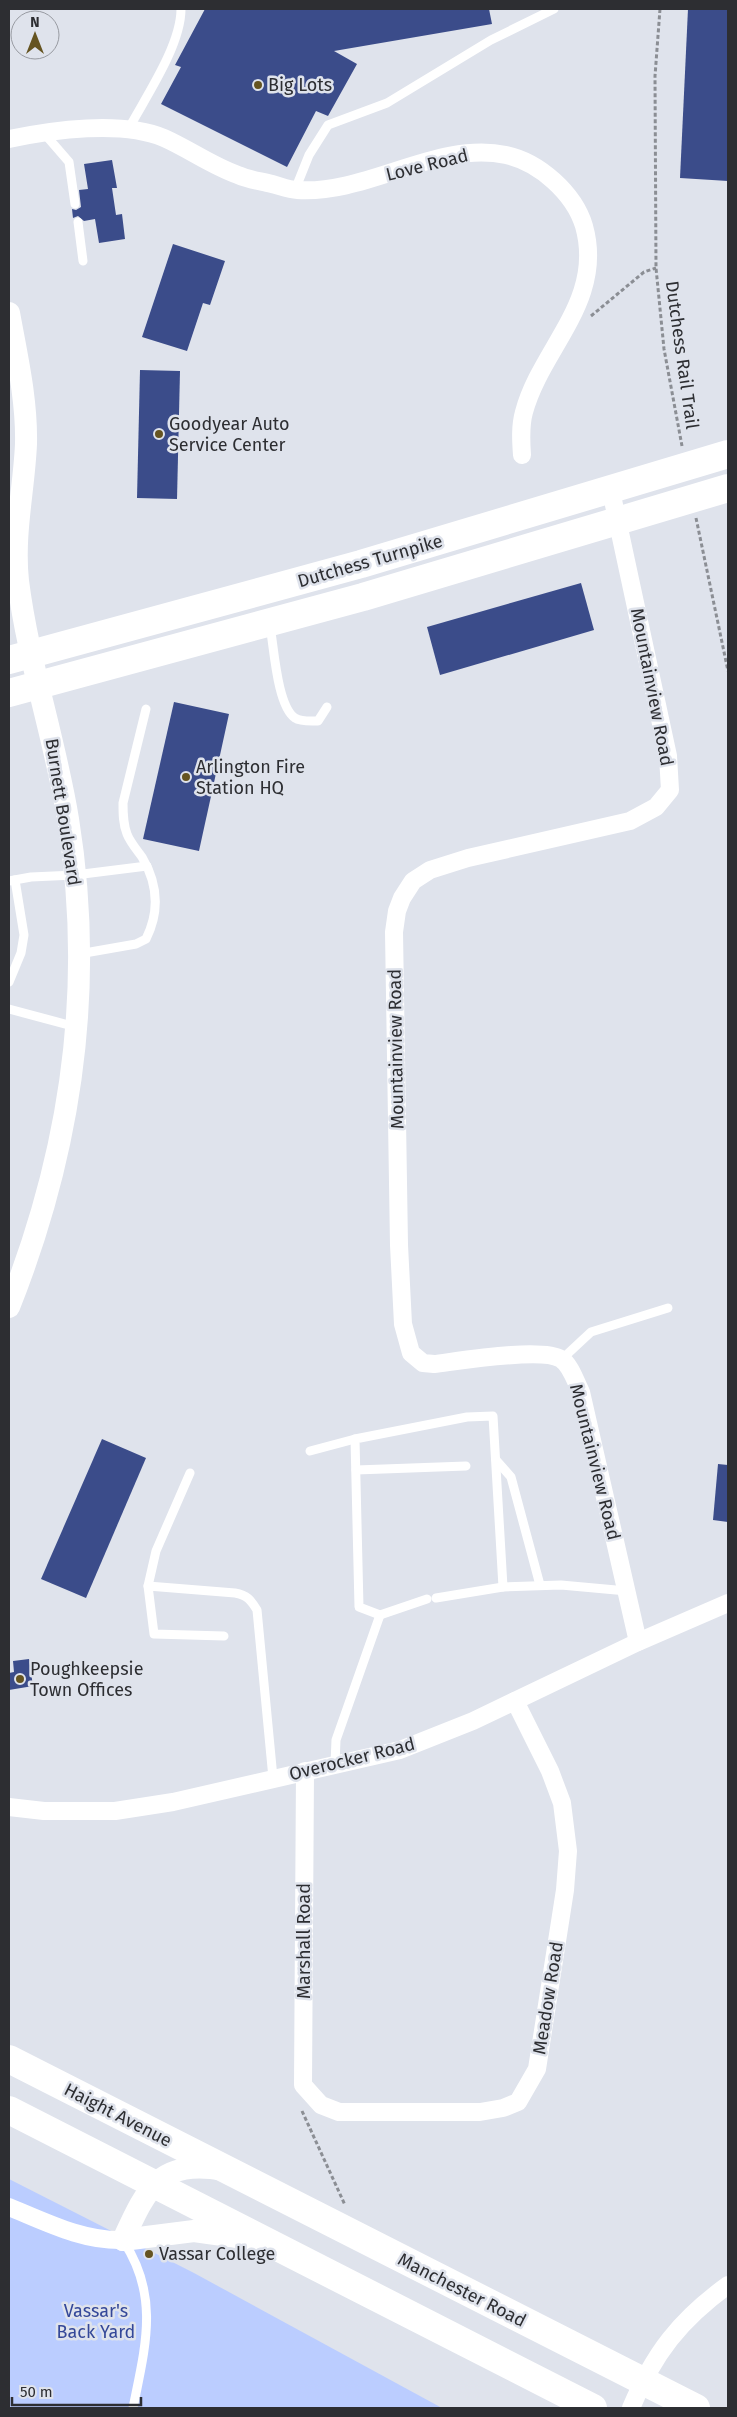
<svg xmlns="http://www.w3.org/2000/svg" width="737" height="2417" viewBox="0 0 737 2417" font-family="'Fira Sans',sans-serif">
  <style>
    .green { fill: #bbcdff }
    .building { fill: #3b4c8a }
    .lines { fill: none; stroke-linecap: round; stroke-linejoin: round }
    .path { stroke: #8b8e94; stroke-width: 3; stroke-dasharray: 4 2.5; stroke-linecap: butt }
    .service { stroke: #fff; stroke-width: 9 }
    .minor { stroke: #fff; stroke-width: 18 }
    .tertiary { stroke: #fff; stroke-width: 22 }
    .primary { stroke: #fff; stroke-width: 28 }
    .trunk { stroke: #fff; stroke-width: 28 }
    .poi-dot { fill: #655421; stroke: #dfe3ec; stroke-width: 2 }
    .labels { text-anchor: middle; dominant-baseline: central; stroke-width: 5; stroke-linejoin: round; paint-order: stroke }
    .poi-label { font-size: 18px; fill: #2d2e32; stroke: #dfe3ec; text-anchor: start }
    .street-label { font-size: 18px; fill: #2d2e32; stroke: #dfe3ec }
    .park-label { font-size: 18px; fill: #344899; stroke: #dfe3ec }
  </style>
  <rect width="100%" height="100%" fill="#dfe3ec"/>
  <!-- green -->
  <polygon class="green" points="9,2179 194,2273 442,2408 9,2408"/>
  <!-- building -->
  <g class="building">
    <polygon points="205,9 489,9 492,24 334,51 357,64 328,116 316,111 287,167 161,104 181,67 175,65"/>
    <polygon points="688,9 728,9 728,181 680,178"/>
    <polygon points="112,160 117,188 112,188 116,215 122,214 125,239 99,243 95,219 84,221 78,216 73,218 72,209 76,210 81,207 79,190 88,189 84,164"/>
    <polygon points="173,244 225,261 210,305 203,303 187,351 142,337"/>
    <polygon points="140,370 180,371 177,499 137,498"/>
    <polygon points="581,583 594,630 440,675 427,627"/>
    <polygon points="174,702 229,714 199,851 143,839"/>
    <polygon points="102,1439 146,1458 86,1598 41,1579"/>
    <polygon points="718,1464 728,1465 728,1522 713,1520"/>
    <polygon points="29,1659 33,1686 9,1690 9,1673 14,1672 13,1661"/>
  </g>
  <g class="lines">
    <!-- path -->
    <g class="path">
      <polyline points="660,9 655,76 656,268 664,349 682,446"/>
      <polyline points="591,316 644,272 656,268"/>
      <polyline points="696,518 728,671"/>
      <polyline points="302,2111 345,2205"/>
    </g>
    <!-- service -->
    <g class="service">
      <path d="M 129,128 C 147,95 181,45 181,9"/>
      <polyline points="43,132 69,162 75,204"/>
      <polyline points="295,190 309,155 328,125 387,103 491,40 554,9"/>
      <polyline points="78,222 83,261"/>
      <path d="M 270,626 C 274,647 277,706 295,718 C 301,722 311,721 318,721 L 327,707"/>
      <polyline points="9,881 31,877 75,875 147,866"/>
      <path d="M 79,954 L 136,944 L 146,939 C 160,911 158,884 142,857 C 137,850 130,842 127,834 C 123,824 123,814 123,803 L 146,709"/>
      <polyline points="9,982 21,953 24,935 15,880"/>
      <polyline points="9,1009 76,1027"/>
      <polyline points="562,1359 591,1332 668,1308"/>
      <polyline points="310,1451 355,1439"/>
      <polyline points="496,1460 511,1477 540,1585"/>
      <polyline points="356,1470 466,1466"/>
      <path d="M 190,1473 L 156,1551 L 148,1586 L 235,1593 C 247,1595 251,1600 257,1610 L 273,1778"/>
      <polyline points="148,1586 154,1634 224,1636"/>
      <polyline points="436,1598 503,1587"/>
      <polyline points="380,1615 427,1599"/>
      <polyline points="335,1764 336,1740 380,1615 359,1607 355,1439 467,1417 493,1416 503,1587 561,1585 627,1591"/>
      <path d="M 124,2242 C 160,2297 145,2348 133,2408"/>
    </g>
    <!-- minor -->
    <g class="minor">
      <path d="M 9,139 C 52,130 122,120 164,138 C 189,149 212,166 238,175 C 249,180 261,181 272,184 C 280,186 289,190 297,190 C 367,195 438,140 506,155 C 539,162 574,193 584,226 C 605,301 541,348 524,412 C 520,426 521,441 522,455"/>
      <path d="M 611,491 L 668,756 L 670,790 L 656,807 L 630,821 L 468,858 L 430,870 L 413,881 L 402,898 L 397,911 L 394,932 L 399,1245 L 403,1324 L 411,1353 L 423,1363 L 434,1364 C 459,1361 542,1347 561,1359 C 571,1365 576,1383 581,1392 L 638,1642"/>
      <polyline points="305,1771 303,2085 321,2105 339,2112 480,2112 503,2108 518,2102 537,2069 565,1890 568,1851 562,1803 550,1771 515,1701"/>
      <polyline points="9,1807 44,1811 115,1811 173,1802 400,1750 473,1721 638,1642 728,1603"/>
      <path d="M 9,2207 C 46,2222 82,2241 123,2240"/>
      <path d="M 631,2408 C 654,2353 680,2320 728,2285"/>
    </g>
    <!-- tertiary -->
    <g class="tertiary">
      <path d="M 9,313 C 17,357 27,400 26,444 C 24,490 13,534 18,581 C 28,661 55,739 68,819 C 95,986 71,1151 9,1307"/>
      <polyline points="123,2240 194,2231 251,2239"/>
      <path d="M 123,2240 C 146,2190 159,2158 224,2170"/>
    </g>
    <!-- primary -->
    <g class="primary">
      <polyline points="9,2059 696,2408"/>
      <polyline points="9,2110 593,2408"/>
    </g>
    <!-- trunk -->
    <g class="trunk">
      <polyline points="9,660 361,564 728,454"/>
      <polyline points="9,693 363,597 728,488"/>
    </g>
  </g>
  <!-- markers -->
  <g class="poi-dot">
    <circle cx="258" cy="85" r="5"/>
    <circle cx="159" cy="434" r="5"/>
    <circle cx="186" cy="777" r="5"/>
    <circle cx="20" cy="1679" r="5"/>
    <circle cx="149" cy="2254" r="5"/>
  </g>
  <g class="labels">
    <!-- poi labels -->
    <g class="poi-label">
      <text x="268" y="85">Big Lots</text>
      <text x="169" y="424">Goodyear Auto<tspan x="169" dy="21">Service Center</tspan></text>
      <text x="196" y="767">Arlington Fire<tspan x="196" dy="21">Station HQ</tspan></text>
      <text x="30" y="1669">Poughkeepsie<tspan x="30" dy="21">Town Offices</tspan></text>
      <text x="159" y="2254">Vassar College</text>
    </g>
    <!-- street labels -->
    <g class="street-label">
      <text transform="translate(427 165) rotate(-14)">Love Road</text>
      <text transform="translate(682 355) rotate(82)">Dutchess Rail Trail</text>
      <text transform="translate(370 561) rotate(-16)">Dutchess Turnpike</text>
      <text transform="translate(652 687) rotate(79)">Mountainview Road</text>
      <text transform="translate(63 812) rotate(81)">Burnett Boulevard</text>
      <text transform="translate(396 1049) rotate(-91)">Mountainview Road</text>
      <text transform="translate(595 1462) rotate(76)">Mountainview Road</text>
      <text transform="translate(352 1759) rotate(-14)">Overocker Road</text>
      <text transform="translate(304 1941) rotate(-90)">Marshall Road</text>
      <text transform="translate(548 1998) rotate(-81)">Meadow Road</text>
      <text transform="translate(118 2115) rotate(27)">Haight Avenue</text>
      <text transform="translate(462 2290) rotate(27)">Manchester Road</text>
    </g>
    <!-- park labels -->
    <g class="park-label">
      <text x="96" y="2311">Vassar's<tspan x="96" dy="21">Back Yard</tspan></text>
    </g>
  </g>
  <!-- border -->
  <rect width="737" height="2417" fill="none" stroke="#2d2e32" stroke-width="20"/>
  <!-- north arrow -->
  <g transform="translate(35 35)"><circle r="24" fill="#dfe3ec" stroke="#989ba2"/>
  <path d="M0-4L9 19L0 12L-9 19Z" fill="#655421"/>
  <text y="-8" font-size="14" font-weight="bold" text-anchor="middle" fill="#2d2e32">N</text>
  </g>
  <!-- scale -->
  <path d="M12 2397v8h129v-8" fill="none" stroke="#2d2e32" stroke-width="2.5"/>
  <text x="20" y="2397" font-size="15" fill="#2d2e32" stroke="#dfe3ec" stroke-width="4" paint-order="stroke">50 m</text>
</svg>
